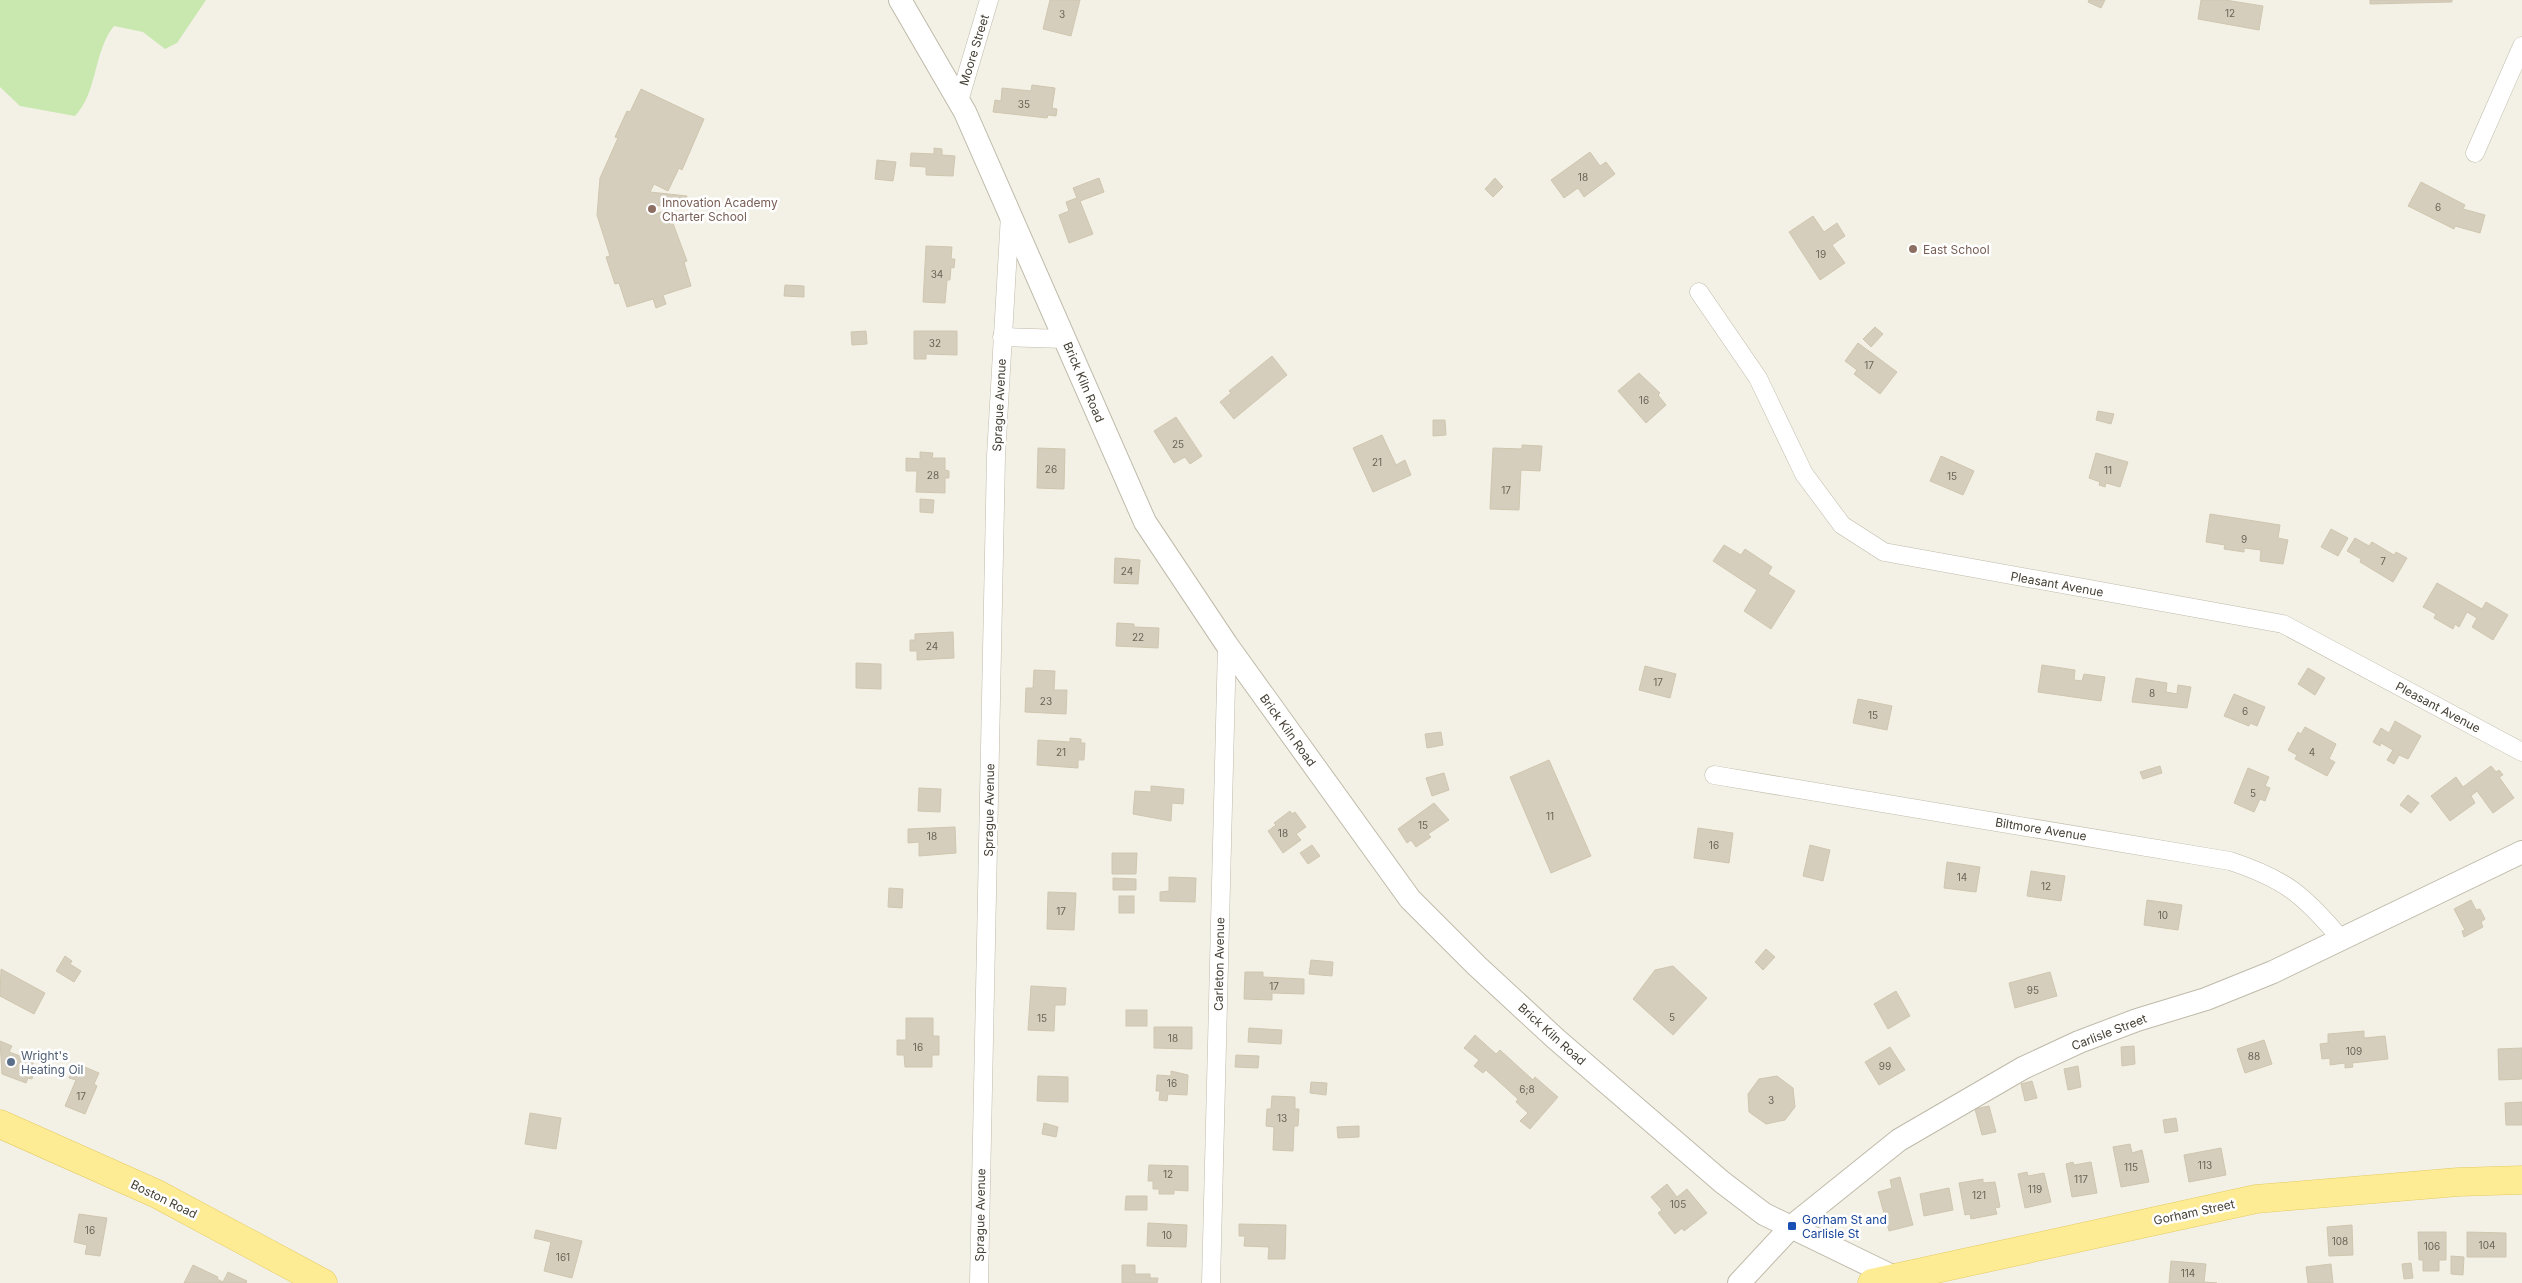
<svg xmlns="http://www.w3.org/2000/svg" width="2522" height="1283" viewBox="0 0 2522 1283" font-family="Inter,sans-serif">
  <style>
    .green { fill: #c8e8af }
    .building { fill: #d5cebc; stroke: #d0c6af }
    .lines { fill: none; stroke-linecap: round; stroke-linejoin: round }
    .minor-casing { stroke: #bfbaa9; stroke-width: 19 }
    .tertiary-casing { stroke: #bfbaa9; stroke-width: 24 }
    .primary-casing { stroke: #e4cb64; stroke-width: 29 }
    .minor { stroke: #fff; stroke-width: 18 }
    .tertiary { stroke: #fff; stroke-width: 22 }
    .primary { stroke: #feec95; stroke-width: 28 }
    .education-dot { fill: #8d6e63; stroke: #fff; stroke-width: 2 }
    .service-dot { fill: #5c6f8a; stroke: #fff; stroke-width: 2 }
    .transit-dot { fill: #1a4fb4; stroke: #fff; stroke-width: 2 }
    .labels { text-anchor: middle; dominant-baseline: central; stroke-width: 5; stroke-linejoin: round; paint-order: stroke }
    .number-label { font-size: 10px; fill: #6a6458 }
    .street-label { font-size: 12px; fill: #464136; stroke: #fff }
    .education-label { font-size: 12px; fill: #785e54; stroke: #fff; text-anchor: start }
    .service-label { font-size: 12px; fill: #4e5e75; stroke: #fff; text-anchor: start }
    .transit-label { font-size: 12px; fill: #164399; stroke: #fff; text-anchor: start }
  </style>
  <rect width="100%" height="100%" fill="#f3f1e6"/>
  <!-- green -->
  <path class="green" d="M 0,0 L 206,0 L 177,43 L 165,49 L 143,32 L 114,26 C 93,52 98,92 75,116 L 20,106 L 0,87 Z"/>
  <!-- building -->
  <g class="building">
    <polygon points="1050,0 1080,0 1071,36 1043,29"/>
    <polygon points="2089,0 2105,0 2101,8 2088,2"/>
    <polygon points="2201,0 2225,0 2263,6 2259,30 2198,19"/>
    <polygon points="2370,0 2452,0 2452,2 2370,4"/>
    <polygon points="1032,85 1055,88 1052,108 1057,109 1056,116 1048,115 1047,118 993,112 995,100 1001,101 1002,88 1031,91"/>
    <polygon points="641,89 704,119 682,170 679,168 668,191 654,184 650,192 687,196 686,208 649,205 652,215 668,210 687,261 684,262 691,286 663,295 666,304 656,308 653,299 627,307 619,283 615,284 606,257 610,256 597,215 600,178 618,138 615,137 627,111 630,112"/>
    <polygon points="934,148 942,149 942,155 955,156 953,176 926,175 926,167 910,166 911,153 934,154"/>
    <polygon points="1590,152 1600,166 1606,162 1615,174 1584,197 1578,188 1564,198 1551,180"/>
    <polygon points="877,160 896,162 893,181 875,179"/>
    <polygon points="1099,178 1104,192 1080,201 1093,234 1069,243 1059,215 1069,211 1066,202 1077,198 1073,188"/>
    <polygon points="1495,178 1503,187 1493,197 1485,189"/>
    <polygon points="2421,182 2465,205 2463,209 2485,215 2480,233 2455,226 2454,229 2408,206"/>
    <polygon points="1813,216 1824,232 1837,223 1845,236 1832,245 1845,263 1820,280 1789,232"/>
    <polygon points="926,246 952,247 951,259 955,259 954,268 951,267 950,280 947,280 945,303 923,302"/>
    <polygon points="785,285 804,286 804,297 784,296"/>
    <polygon points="1875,327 1883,334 1871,347 1863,339"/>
    <polygon points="866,331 867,344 852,345 851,332"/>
    <polygon points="914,331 957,331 957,355 926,354 926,359 914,359"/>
    <polygon points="1858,343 1897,372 1880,394 1854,374 1857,370 1845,361"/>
    <polygon points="1272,356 1287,375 1234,419 1220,402 1231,393 1229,391"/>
    <polygon points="1639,373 1660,393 1658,395 1666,405 1646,423 1618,391"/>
    <polygon points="2098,411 2114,414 2111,424 2096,420"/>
    <polygon points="1176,417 1202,456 1190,464 1185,457 1174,463 1154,431"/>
    <polygon points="1433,420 1445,420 1446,435 1433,436"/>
    <polygon points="1382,435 1396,465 1405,460 1411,475 1373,492 1353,448"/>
    <polygon points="1522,445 1542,446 1540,471 1521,470 1519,510 1490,509 1493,448 1522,449"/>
    <polygon points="1038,448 1065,449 1064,489 1037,488"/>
    <polygon points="920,452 933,453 932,458 945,458 945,470 949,471 949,478 945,478 945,493 916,492 917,471 906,471 906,458 920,459"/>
    <polygon points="2096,453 2128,462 2120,487 2106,483 2105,487 2099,485 2100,482 2089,478"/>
    <polygon points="1941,456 1974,471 1963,495 1930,481"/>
    <polygon points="920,499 934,500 933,513 920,512"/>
    <polygon points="2210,514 2280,525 2278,538 2288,540 2283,564 2260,561 2261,550 2244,548 2244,552 2224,549 2225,545 2206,542"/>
    <polygon points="2331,529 2348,538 2338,556 2321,547"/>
    <polygon points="2355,538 2369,546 2372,542 2394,555 2396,552 2407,558 2393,582 2360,562 2361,559 2347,551"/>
    <polygon points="1724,545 1741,555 1745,549 1772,567 1768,574 1795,591 1771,629 1744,611 1757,590 1713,561"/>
    <polygon points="1115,558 1140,560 1138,584 1114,583"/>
    <polygon points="2437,583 2482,609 2486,602 2508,615 2493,640 2472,627 2477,618 2467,612 2459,627 2455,624 2453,629 2434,618 2436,614 2423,607"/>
    <polygon points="1117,623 1134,624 1134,627 1159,628 1158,648 1116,646"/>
    <polygon points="953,632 954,658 917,660 917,651 910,651 910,640 915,640 915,634"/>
    <polygon points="856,663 881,664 881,689 856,688"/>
    <polygon points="2042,665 2075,670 2074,680 2082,681 2084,674 2105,677 2101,701 2038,692"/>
    <polygon points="1645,666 1676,674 1670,698 1639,690"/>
    <polygon points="2308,668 2325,678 2315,695 2298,684"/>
    <polygon points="1034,670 1055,671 1054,690 1067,690 1066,714 1025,712 1026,688 1033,688"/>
    <polygon points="2136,678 2167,683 2166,692 2177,694 2178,685 2191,687 2187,708 2132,702"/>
    <polygon points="2234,694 2265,707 2257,726 2250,723 2249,726 2224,716"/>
    <polygon points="1858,699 1892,706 1887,730 1853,723"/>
    <polygon points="2395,721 2421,736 2408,759 2399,755 2394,764 2387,760 2393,750 2381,743 2380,746 2373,742 2381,728 2389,733"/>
    <polygon points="2305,727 2336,744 2329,759 2335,762 2327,776 2295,759 2297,755 2288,750 2298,732 2301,734"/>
    <polygon points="1441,732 1443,745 1427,748 1425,734"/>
    <polygon points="1070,738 1081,739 1081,743 1085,743 1084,760 1078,760 1078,768 1037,765 1038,740 1070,742"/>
    <polygon points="1549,760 1591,856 1551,873 1510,777"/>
    <polygon points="2160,766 2162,773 2143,779 2140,772"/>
    <polygon points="2491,766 2496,772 2499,770 2503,775 2499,777 2514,798 2493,813 2477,791 2471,796 2475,803 2450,821 2431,796 2456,777 2463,787"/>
    <polygon points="2248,768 2269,777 2265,786 2270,788 2265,801 2260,799 2254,812 2234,803"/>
    <polygon points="1444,773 1449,790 1432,796 1426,778"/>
    <polygon points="1151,786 1184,789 1183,804 1172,803 1171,821 1133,814 1135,791 1151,792"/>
    <polygon points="919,788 941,789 940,812 918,811"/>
    <polygon points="2408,795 2419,803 2411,813 2400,805"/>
    <polygon points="1434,803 1449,820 1428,834 1431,837 1416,847 1411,840 1407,843 1398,829"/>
    <polygon points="1290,811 1292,814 1295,812 1306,827 1296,834 1301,840 1283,853 1268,831 1276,825 1274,823"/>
    <polygon points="955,827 956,853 919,856 919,842 908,843 908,829"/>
    <polygon points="1698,828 1733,833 1729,863 1694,858"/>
    <polygon points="1312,845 1320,856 1308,864 1300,853"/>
    <polygon points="1810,845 1830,850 1823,881 1803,876"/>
    <polygon points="1112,853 1137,853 1136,874 1112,874"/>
    <polygon points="1947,862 1980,867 1976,892 1944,888"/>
    <polygon points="2031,871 2065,876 2061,901 2027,896"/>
    <polygon points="1169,877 1196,878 1195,902 1160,901 1160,892 1169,891"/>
    <polygon points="1113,878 1136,879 1136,890 1113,890"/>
    <polygon points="889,888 903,889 902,908 888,907"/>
    <polygon points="1048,892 1076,893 1074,930 1047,929"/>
    <rect x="1119" y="896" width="15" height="17"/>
    <polygon points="2147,900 2182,905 2178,930 2144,925"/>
    <polygon points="2471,900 2476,910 2480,909 2485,919 2481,922 2483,927 2464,937 2462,931 2465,930 2454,909"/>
    <polygon points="1766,949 1775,957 1763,970 1755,962"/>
    <polygon points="65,956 72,961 70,964 81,971 74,982 56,971"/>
    <polygon points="1311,960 1333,962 1332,976 1309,974"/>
    <polygon points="1673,966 1707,998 1673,1035 1633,999 1655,970"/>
    <polygon points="1,969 45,993 34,1014 0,996"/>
    <polygon points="1245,972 1263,972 1263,977 1304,979 1304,994 1272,993 1272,1000 1244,999"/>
    <polygon points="2050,972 2057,996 2015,1008 2009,983"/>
    <polygon points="1031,986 1066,988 1065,1005 1055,1005 1054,1031 1028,1030"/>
    <polygon points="1896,991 1910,1016 1888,1029 1874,1004"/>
    <rect x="1126" y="1010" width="21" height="16"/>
    <polygon points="906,1018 933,1018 933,1036 939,1036 939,1055 932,1055 932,1067 905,1067 904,1055 897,1055 897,1040 906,1040"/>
    <polygon points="1154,1027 1192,1027 1192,1049 1154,1048"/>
    <polygon points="1249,1028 1282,1030 1281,1044 1248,1042"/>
    <polygon points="2364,1031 2364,1038 2385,1036 2388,1059 2352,1063 2353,1067 2345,1068 2345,1063 2330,1065 2330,1058 2322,1059 2320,1044 2328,1043 2328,1034"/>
    <polygon points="1475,1035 1496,1054 1500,1050 1533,1080 1535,1077 1558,1097 1530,1129 1520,1121 1528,1113 1516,1102 1518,1099 1486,1070 1483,1073 1474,1066 1479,1060 1464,1048"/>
    <polygon points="2264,1040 2272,1064 2245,1073 2237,1049"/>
    <polygon points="0,1041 12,1046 9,1052 34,1061 31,1069 35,1071 32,1079 28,1078 26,1083 2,1074"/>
    <polygon points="2134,1046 2135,1064 2122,1066 2121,1047"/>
    <polygon points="1890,1047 1905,1070 1879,1085 1865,1062"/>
    <polygon points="2522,1048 2522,1079 2499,1080 2498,1049"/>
    <polygon points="1236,1055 1259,1056 1258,1068 1235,1067"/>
    <polygon points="75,1063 99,1073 94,1084 97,1086 85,1114 65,1106 76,1080 69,1078"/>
    <polygon points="2078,1066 2081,1087 2068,1090 2064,1069"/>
    <polygon points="1171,1071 1188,1075 1187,1095 1168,1094 1167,1101 1159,1100 1160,1091 1156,1091 1157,1075 1171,1076"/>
    <polygon points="1038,1076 1068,1077 1068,1102 1037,1101"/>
    <polygon points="1777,1076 1793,1088 1795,1107 1785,1120 1766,1124 1749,1112 1748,1094 1759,1079"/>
    <polygon points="2032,1081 2037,1098 2025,1101 2021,1084"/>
    <polygon points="1311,1082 1327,1083 1326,1095 1310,1093"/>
    <polygon points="1272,1096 1295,1097 1295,1109 1299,1109 1298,1126 1294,1126 1293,1151 1273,1150 1274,1127 1266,1126 1267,1109 1271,1109"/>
    <polygon points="2522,1102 2522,1125 2506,1125 2505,1103"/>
    <polygon points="1989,1106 1996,1132 1982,1135 1975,1109"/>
    <polygon points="530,1113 561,1118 556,1149 525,1144"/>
    <polygon points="2176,1118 2178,1131 2165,1133 2163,1120"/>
    <polygon points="1044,1123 1058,1127 1056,1137 1042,1134"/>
    <polygon points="1359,1126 1359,1137 1338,1138 1337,1127"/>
    <polygon points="2130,1144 2132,1153 2142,1150 2149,1182 2121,1187 2113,1147"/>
    <polygon points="2221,1148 2226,1175 2189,1182 2184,1155"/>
    <polygon points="2073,1162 2074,1165 2091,1162 2097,1193 2072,1197 2066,1164"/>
    <polygon points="1149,1165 1188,1166 1188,1191 1174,1190 1174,1194 1159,1194 1159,1189 1153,1189 1153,1181 1148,1181"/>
    <polygon points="2027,1172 2028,1176 2044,1173 2051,1202 2025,1208 2018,1174"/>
    <polygon points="1900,1177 1913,1225 1889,1231 1878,1192 1892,1188 1890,1180"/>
    <polygon points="1983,1179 1983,1183 1995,1182 2000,1207 1995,1208 1997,1214 1971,1219 1970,1214 1965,1215 1959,1183"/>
    <polygon points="1667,1184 1677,1197 1687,1189 1707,1213 1684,1231 1682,1228 1675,1234 1658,1213 1662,1210 1651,1197"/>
    <polygon points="1949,1188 1953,1210 1924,1216 1920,1194"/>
    <polygon points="1126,1196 1147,1196 1147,1210 1125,1210"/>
    <polygon points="79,1214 107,1218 100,1256 85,1254 87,1245 74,1242"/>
    <polygon points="1148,1223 1187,1225 1186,1247 1147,1246"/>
    <polygon points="1239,1224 1286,1225 1285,1259 1268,1259 1269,1247 1244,1246 1245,1236 1239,1236"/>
    <polygon points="2352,1225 2353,1255 2329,1256 2327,1227"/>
    <polygon points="536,1230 582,1241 572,1278 544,1271 551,1242 534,1238"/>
    <polygon points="2418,1232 2446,1232 2446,1260 2439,1260 2439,1271 2423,1271 2423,1260 2419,1260"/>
    <polygon points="2467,1232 2506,1233 2506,1257 2467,1257"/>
    <polygon points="2451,1256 2464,1257 2463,1275 2451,1274"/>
    <polygon points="2171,1261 2206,1264 2204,1282 2217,1283 2169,1283"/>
    <polygon points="2411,1263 2413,1278 2404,1279 2402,1264"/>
    <polygon points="2331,1264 2333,1283 2308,1283 2306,1267"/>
    <polygon points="193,1265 218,1277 217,1279 223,1282 228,1272 247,1281 246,1283 184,1283"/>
    <polygon points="1122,1265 1135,1265 1135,1274 1150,1274 1150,1278 1158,1278 1157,1283 1122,1283"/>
  </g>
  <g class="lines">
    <!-- minor casing -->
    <g class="minor-casing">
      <g id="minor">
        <polyline points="959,101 989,0"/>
        <polyline points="2475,153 2522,46"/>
        <polyline points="1699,292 1758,378 1804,474 1842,525 1884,552 2283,624 2522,752"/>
        <polyline points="1002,337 1065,339"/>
        <path d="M 1714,775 L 2230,861 C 2285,879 2304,895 2341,939"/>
        <polyline points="979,1283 996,456 1010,215"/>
        <polyline points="1211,1283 1227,645"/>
      </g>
    </g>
    <!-- tertiary casing -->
    <g class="tertiary-casing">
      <g id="tertiary">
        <polyline points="900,0 965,112 1145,522 1227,645 1410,899 1477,966 1556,1039 1722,1182 1764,1214 1896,1278"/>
        <polyline points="1739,1283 1792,1226 1899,1140 2023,1068 2079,1042 2137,1020 2206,999 2273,972 2522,852"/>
      </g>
    </g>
    <!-- primary casing -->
    <g class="primary-casing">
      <g id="primary">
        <polyline points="0,1124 157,1194 323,1283"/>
        <polyline points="1872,1283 2256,1199 2458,1182 2522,1180"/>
      </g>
    </g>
    <!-- minor -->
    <use href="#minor" class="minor"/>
    <!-- tertiary -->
    <use href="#tertiary" class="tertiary"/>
    <!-- primary -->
    <use href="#primary" class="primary"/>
  </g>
  <!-- markers -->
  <g class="education-dot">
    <circle cx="652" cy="209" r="5"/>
    <circle cx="1913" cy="249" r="5"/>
  </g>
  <circle class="service-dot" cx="11" cy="1062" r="5"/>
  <rect class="transit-dot" x="1787" y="1221" width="10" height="10" rx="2.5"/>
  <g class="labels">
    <!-- number labels -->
    <g class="number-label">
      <text x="2230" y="13">12</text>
      <text x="1062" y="14">3</text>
      <text x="1024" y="104">35</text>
      <text x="1583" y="177">18</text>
      <text x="2438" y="207">6</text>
      <text x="1821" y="254">19</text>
      <text x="937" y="274">34</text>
      <text x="935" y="343">32</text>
      <text x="1869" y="365">17</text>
      <text x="1644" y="400">16</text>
      <text x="1178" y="444">25</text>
      <text x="1377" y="462">21</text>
      <text x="1051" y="469">26</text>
      <text x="2108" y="470">11</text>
      <text x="933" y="475">28</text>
      <text x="1952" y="476">15</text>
      <text x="1506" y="490">17</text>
      <text x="2244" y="539">9</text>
      <text x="2383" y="561">7</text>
      <text x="1127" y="571">24</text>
      <text x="1138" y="637">22</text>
      <text x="932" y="646">24</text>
      <text x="1658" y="682">17</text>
      <text x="2152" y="693">8</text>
      <text x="1046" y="701">23</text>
      <text x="2245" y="711">6</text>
      <text x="1873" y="715">15</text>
      <text x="1061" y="752">21</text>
      <text x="2312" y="752">4</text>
      <text x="2253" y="793">5</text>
      <text x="1550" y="816">11</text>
      <text x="1423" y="825">15</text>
      <text x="1283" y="833">18</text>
      <text x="932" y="836">18</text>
      <text x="1714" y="845">16</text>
      <text x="1962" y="877">14</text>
      <text x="2046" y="886">12</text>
      <text x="1061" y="911">17</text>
      <text x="2163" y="915">10</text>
      <text x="1274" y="986">17</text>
      <text x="2033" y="990">95</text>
      <text x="1672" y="1017">5</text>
      <text x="1042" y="1018">15</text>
      <text x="1173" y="1038">18</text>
      <text x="918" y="1047">16</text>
      <text x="2354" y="1051">109</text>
      <text x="2254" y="1056">88</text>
      <text x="1885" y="1066">99</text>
      <text x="1172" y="1083">16</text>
      <text x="1527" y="1089">6;8</text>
      <text x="81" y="1096">17</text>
      <text x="1771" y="1100">3</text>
      <text x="1282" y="1118">13</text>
      <text x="2205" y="1165">113</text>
      <text x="2131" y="1167">115</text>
      <text x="1168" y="1174">12</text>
      <text x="2081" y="1179">117</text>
      <text x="2035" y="1189">119</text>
      <text x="1979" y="1195">121</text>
      <text x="1678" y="1204">105</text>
      <text x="90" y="1230">16</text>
      <text x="1167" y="1235">10</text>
      <text x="2340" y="1241">108</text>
      <text x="2487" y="1245">104</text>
      <text x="2432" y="1246">106</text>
      <text x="563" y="1257">161</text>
      <text x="2188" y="1273">114</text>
    </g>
    <!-- street labels -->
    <g class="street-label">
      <text transform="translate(974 50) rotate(-73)">Moore Street</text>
      <text transform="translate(1084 382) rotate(67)">Brick Kiln Road</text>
      <text transform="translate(999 405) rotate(-87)">Sprague Avenue</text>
      <text transform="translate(2057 584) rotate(10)">Pleasant Avenue</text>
      <text transform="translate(2438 707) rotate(28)">Pleasant Avenue</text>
      <text transform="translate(1288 730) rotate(54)">Brick Kiln Road</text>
      <text transform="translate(989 810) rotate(-89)">Sprague Avenue</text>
      <text transform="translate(2041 829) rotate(9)">Biltmore Avenue</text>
      <text transform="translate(1219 964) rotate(-89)">Carleton Avenue</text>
      <text transform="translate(2109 1032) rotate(-21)">Carlisle Street</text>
      <text transform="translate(1552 1034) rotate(42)">Brick Kiln Road</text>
      <text transform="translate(164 1199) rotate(26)">Boston Road</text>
      <text transform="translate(2194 1212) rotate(-12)">Gorham Street</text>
      <text transform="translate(980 1215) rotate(-89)">Sprague Avenue</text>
    </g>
    <!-- education labels -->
    <g class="education-label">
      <text x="662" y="202">Innovation Academy<tspan x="662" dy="14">Charter School</tspan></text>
      <text x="1923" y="249">East School</text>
    </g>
    <!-- service labels -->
    <g class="service-label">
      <text x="21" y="1055">Wright's<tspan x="21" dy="14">Heating Oil</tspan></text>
    </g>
    <!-- transit labels -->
    <g class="transit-label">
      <text x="1802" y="1219">Gorham St and<tspan x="1802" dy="14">Carlisle St</tspan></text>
    </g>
  </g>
</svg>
